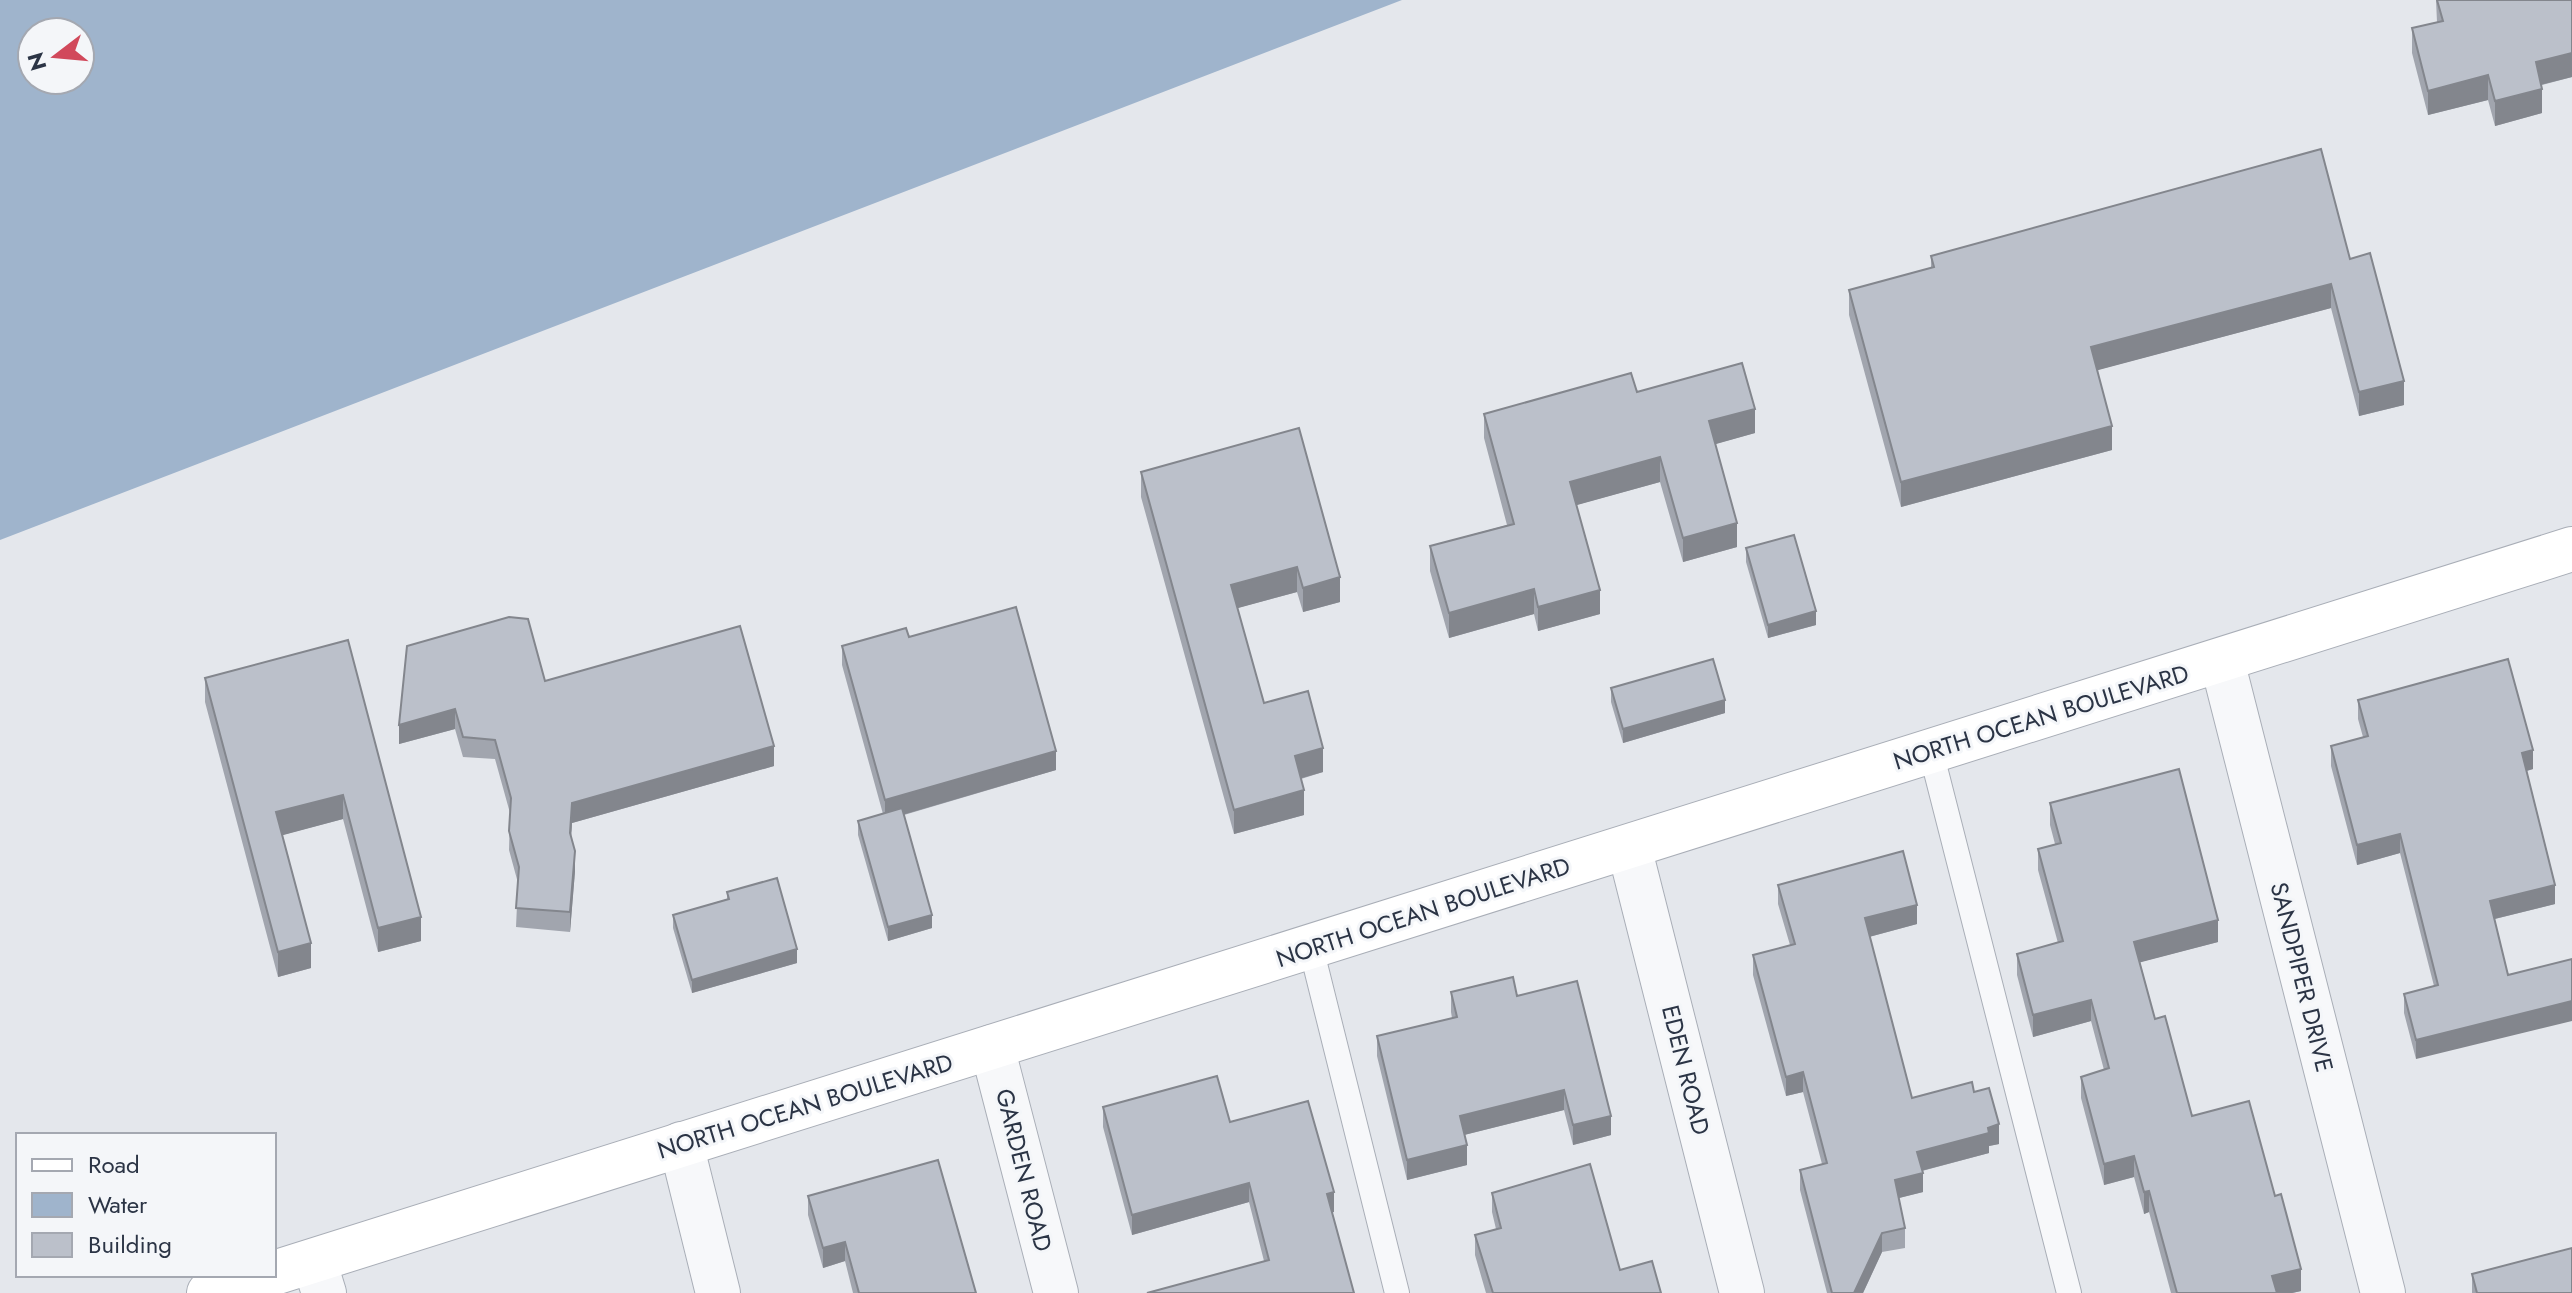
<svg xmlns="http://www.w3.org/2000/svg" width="2572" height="1293" viewBox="0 0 2572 1293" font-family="Jost,sans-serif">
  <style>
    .water { fill: #9fb4cc; fill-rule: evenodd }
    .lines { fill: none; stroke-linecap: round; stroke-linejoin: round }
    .lane-casing { stroke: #a9aeb7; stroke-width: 26 }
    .street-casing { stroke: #a9aeb7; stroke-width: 46 }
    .secondary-casing { stroke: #a9aeb7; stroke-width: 46 }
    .lane { stroke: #f7f8fa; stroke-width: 24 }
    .street { stroke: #f7f8fa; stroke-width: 44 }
    .secondary { stroke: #fff; stroke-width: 44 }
    .wall { fill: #a1a5ae }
    .shaded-wall { fill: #83868d }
    .building { fill: #bbc0ca; stroke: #83868d; stroke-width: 2 }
    .labels { text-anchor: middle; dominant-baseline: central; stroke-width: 6; stroke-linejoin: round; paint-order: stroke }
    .street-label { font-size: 24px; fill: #2b3445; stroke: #f4f6f9 }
  </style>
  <rect width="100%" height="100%" fill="#e4e7ec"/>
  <!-- water -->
  <path class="water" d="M 0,0 L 1402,0 L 0,540 ZM 32,32 L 80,32 L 80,80 L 32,80 Z"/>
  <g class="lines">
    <!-- lane casing -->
    <g class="lane-casing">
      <g id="lane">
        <polyline points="1931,752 2069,1293"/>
        <polyline points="1311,948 1397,1293"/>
      </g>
    </g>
    <!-- street casing -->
    <g class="street-casing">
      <g id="street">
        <polyline points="2222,661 2383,1293"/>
        <polyline points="1629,847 1742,1293"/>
        <polyline points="992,1047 1056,1293"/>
        <polyline points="681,1144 718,1293"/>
        <polyline points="314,1261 324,1293"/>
      </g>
    </g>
    <!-- secondary casing -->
    <g class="secondary-casing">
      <g id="secondary">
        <polyline points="274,1273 2572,549"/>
        <polyline points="209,1293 268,1275"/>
      </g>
    </g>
    <!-- lane -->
    <use href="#lane" class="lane"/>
    <!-- street -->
    <use href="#street" class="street"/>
    <!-- secondary -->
    <use href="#secondary" class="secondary"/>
  </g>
  <!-- wall -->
  <g class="wall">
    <polygon points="2436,0 2572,0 2572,77 2542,85 2542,113 2495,126 2488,100 2428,115 2412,53 2412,28 2437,22"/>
    <polygon points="1931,256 2350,259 2404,405 2359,416 2331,308 2097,370 2112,450 1901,507 1849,315 1849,290 1931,268"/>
    <polygon points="1637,392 1755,433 1715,444 1737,547 1683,562 1660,482 1576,505 1600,614 1538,631 1534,614 1449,638 1430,571 1430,546 1507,525 1484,438 1484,414"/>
    <polygon points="1299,428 1340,602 1303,612 1297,592 1237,608 1264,703 1323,772 1301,779 1304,815 1234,834 1141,497 1141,472"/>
    <polygon points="1746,548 1816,625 1768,638 1746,562"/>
    <polygon points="909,637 1056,770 904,815 932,928 888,941 858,835 858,821 883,814 842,665 842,646"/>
    <polygon points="348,640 421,941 378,952 343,819 282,835 311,968 278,977 205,702 205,678"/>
    <polygon points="545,681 774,766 572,823 571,837 575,871 570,932 516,927 518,883 509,850 510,813 495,759 463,757 455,729 399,744 399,725"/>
    <polygon points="1611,688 1725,713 1623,743 1611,702"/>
    <polygon points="2358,700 2533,769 2527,771 2555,904 2495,919 2416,1059 2404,1013 2404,994 2434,986 2400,853 2357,865 2331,766 2331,746 2363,737 2358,719"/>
    <polygon points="2050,803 2218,942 2140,962 2155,1019 2192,1116 2301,1291 2292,1293 2171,1293 2149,1212 2144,1214 2134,1177 2104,1185 2081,1098 2081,1077 2104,1070 2091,1021 2033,1037 2017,975 2017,954 2058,943 2038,870 2038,849 2055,844 2050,825"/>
    <polygon points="1778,885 1917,924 1869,937 1912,1098 1974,1092 1999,1144 1989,1146 1989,1153 1922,1171 1923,1192 1899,1198 1905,1228 1905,1248 1882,1252 1863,1293 1827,1293 1800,1190 1800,1170 1822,1164 1803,1092 1786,1096 1753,975 1753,955 1790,945 1778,904"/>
    <polygon points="727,892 797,963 692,993 673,928 673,915 727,899"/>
    <polygon points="1451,992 1517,996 1611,1135 1573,1145 1564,1110 1464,1135 1467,1165 1407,1180 1377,1056 1377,1036 1452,1018 1451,1012"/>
    <polygon points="1103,1107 1230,1122 1334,1212 1332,1212 1354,1293 1264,1261 1249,1202 1132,1235 1103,1127"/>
    <polygon points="1492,1193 1620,1270 1661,1293 1486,1293 1475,1255 1475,1235 1496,1229 1492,1212"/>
    <polygon points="808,1196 976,1293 853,1293 845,1261 823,1268 808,1215"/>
    <polygon points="2472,1274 2572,1293 2472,1293"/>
  </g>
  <!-- shaded-wall -->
  <g class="shaded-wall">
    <polygon points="2572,53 2572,77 2536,86 2536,62"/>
    <polygon points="2488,75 2488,100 2428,115 2428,91"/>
    <polygon points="2542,89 2542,113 2495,126 2495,101"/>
    <polygon points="2331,284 2331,308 2091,372 2091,347"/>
    <polygon points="2404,381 2404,405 2359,416 2359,392"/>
    <polygon points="1755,409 1755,433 1709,446 1709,421"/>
    <polygon points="2112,426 2112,450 1901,507 1901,482"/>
    <polygon points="1660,457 1660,482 1570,507 1570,482"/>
    <polygon points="1737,523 1737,547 1683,562 1683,538"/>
    <polygon points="1297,567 1297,592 1231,610 1231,585"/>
    <polygon points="1340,577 1340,602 1303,612 1303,588"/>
    <polygon points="1534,589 1534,614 1449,638 1449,613"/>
    <polygon points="1600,590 1600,614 1538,631 1538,607"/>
    <polygon points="1816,611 1816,625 1768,638 1768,625"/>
    <polygon points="1725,700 1725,713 1623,743 1623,729"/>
    <polygon points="455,709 455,729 399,744 399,725"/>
    <polygon points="774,746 774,766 572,823 570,852 572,803"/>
    <polygon points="1323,748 1323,772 1295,780 1295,756"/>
    <polygon points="2533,750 2533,769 2522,772 2522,753"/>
    <polygon points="1056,751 1056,770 885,820 885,800"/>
    <polygon points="1304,790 1304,815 1234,834 1234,810"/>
    <polygon points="343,795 343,819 276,837 276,812"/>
    <polygon points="2400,834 2400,853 2357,865 2357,845"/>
    <polygon points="575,851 575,871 570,932 570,912"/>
    <polygon points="2555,885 2555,904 2490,920 2490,901"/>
    <polygon points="1917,905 1917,924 1865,938 1865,918"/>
    <polygon points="932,915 932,928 888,941 888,927"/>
    <polygon points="421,917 421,941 378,952 378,928"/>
    <polygon points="2218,920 2218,942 2134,964 2134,942"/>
    <polygon points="311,943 311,968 278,977 278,952"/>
    <polygon points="797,949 797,963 692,993 692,980"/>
    <polygon points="2091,1000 2091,1021 2033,1037 2033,1015"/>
    <polygon points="2572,1001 2572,1021 2416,1059 2416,1040"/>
    <polygon points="1803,1072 1803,1092 1786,1096 1786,1077"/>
    <polygon points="1564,1090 1564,1110 1460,1136 1460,1116"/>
    <polygon points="1611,1116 1611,1135 1573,1145 1573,1125"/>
    <polygon points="1999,1124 1999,1144 1989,1146 1989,1153 1917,1172 1917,1152"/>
    <polygon points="1467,1145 1467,1165 1407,1180 1407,1160"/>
    <polygon points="2134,1156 2134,1177 2104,1185 2104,1164"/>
    <polygon points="1923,1173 1923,1192 1895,1199 1895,1180"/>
    <polygon points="1249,1183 1249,1202 1132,1235 1132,1215"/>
    <polygon points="2149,1191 2149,1212 2144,1214 2144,1192"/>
    <polygon points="1334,1192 1334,1212 1327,1214 1327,1194"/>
    <polygon points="1882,1233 1882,1252 1863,1293 1854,1293"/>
    <polygon points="845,1242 845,1261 823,1268 823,1248"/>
    <polygon points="2301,1269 2301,1291 2292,1293 2272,1293 2272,1276"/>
  </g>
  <!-- building -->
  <g class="building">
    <polygon points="2437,0 2572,0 2572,53 2536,62 2542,89 2495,101 2488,75 2428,91 2412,28 2443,21"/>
    <polygon points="2321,149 2350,259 2370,253 2404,381 2359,392 2331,284 2091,347 2112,426 1901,482 1849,290 1934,267 1931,256"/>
    <polygon points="1742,363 1755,409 1709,421 1737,523 1683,538 1660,457 1570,482 1600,590 1538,607 1534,589 1449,613 1430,546 1514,524 1484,414 1631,373 1637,392"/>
    <polygon points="1299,428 1340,577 1303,588 1297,567 1231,585 1264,703 1308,691 1323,748 1295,756 1304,790 1234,810 1141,472"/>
    <polygon points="1794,535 1816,611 1768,625 1746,548"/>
    <polygon points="1016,607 1056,751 885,800 842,646 906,628 909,637"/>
    <polygon points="509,617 528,619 545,681 740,626 774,746 572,803 570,833 575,851 570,912 516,908 519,867 509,831 511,798 495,740 463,737 455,709 399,725 407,646"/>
    <polygon points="348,640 421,917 378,928 343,795 276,812 311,943 278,952 205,678"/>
    <polygon points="1713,659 1725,700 1623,729 1611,688"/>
    <polygon points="2508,659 2533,750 2522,753 2555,885 2490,901 2508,975 2572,959 2572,1001 2416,1040 2404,994 2438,985 2400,834 2357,845 2331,746 2368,736 2358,700"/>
    <polygon points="2179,769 2218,920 2134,942 2155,1019 2165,1016 2192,1116 2249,1101 2275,1196 2281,1194 2301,1269 2272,1276 2277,1293 2177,1293 2149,1191 2144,1192 2134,1156 2104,1164 2081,1077 2109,1068 2091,1000 2033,1015 2017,954 2063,941 2038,849 2061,843 2050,803"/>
    <polygon points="902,808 932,915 888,927 858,821"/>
    <polygon points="1903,851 1917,905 1865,918 1912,1098 1972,1082 1974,1092 1989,1088 1999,1124 1988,1128 1989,1133 1917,1152 1923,1173 1895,1180 1905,1228 1882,1233 1854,1293 1832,1293 1800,1170 1827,1163 1803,1072 1786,1077 1753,955 1795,944 1778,885"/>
    <polygon points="777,878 797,949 692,980 673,915 729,899 727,892"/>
    <polygon points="1513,977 1517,996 1577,981 1611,1116 1573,1125 1564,1090 1460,1116 1467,1145 1407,1160 1377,1036 1457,1017 1451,992"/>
    <polygon points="1217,1076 1230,1122 1308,1101 1334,1192 1327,1194 1354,1293 1147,1293 1269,1260 1249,1183 1132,1215 1103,1107"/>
    <polygon points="938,1160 976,1293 859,1293 845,1242 823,1248 808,1196"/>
    <polygon points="1590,1164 1620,1270 1652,1261 1661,1293 1493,1293 1475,1235 1501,1228 1492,1193"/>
    <polygon points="2572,1248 2572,1293 2477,1293 2472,1274"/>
  </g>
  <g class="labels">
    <!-- street labels -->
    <g class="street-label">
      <text transform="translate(2041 717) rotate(-17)">NORTH OCEAN BOULEVARD</text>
      <text transform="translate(1423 912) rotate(-18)">NORTH OCEAN BOULEVARD</text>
      <text transform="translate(2302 977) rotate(76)">SANDPIPER DRIVE</text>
      <text transform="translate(1686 1070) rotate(76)">EDEN ROAD</text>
      <text transform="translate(805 1106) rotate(-17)">NORTH OCEAN BOULEVARD</text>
      <text transform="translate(1024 1170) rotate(76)">GARDEN ROAD</text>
    </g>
  </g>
  <!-- legend -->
  <rect x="16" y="1133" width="260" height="144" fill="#f4f6f9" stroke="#a4a8b1" stroke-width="2"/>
  <rect x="32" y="1159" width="40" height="12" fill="#ffffff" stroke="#a4a8b1" stroke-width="2"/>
  <text x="88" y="1173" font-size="24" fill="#2b3445">Road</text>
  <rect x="32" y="1193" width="40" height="24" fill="#9fb4cc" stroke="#a4a8b1" stroke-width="2"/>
  <text x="88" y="1213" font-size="24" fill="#2b3445">Water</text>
  <rect x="32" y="1233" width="40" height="24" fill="#bbc0ca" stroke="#a4a8b1" stroke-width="2"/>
  <text x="88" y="1253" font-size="24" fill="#2b3445">Building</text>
  <!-- north arrow -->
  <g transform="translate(56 56) rotate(254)"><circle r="38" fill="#f4f6f9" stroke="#a4a8b1" stroke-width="2"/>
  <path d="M0-6L14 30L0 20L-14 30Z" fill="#d1495b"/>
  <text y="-12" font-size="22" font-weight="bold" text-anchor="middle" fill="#2b3445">N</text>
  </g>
</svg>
